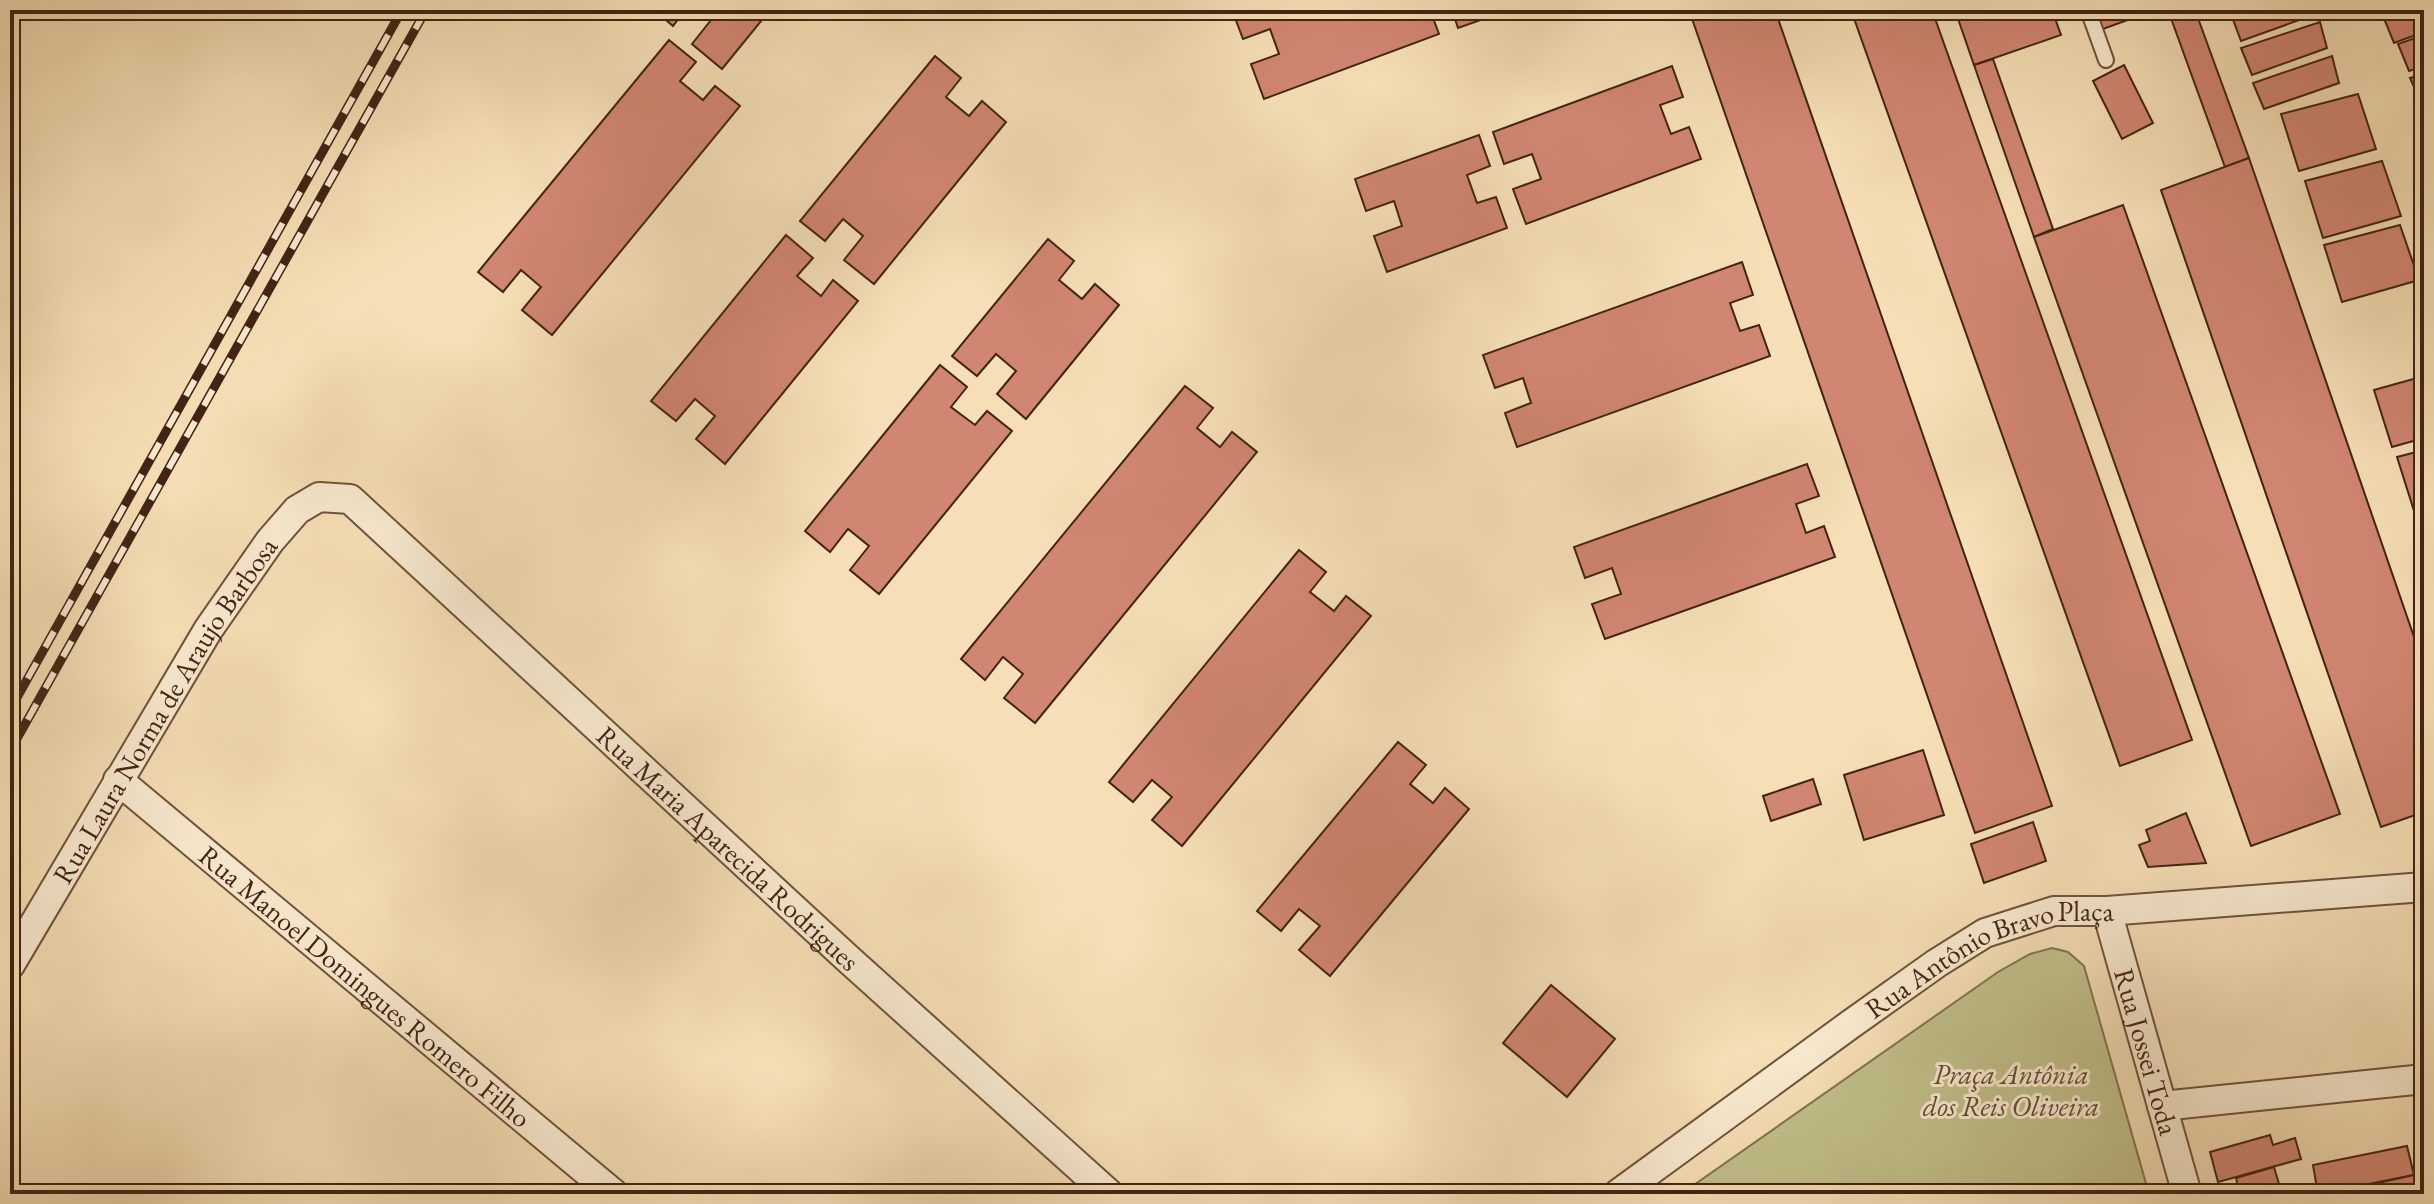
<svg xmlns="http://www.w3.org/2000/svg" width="2434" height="1204" viewBox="0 0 2434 1204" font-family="'EB Garamond',serif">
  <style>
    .green { fill: #c1c08b; stroke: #827250; stroke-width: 2 }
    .building { fill: #d18671; stroke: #422414; stroke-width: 2 }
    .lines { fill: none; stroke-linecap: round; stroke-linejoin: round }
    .lane-casing { stroke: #6f533c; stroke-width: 18 }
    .street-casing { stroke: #6f533c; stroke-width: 32 }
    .lane { stroke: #f9ead0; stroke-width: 14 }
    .street { stroke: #f9ead0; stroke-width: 28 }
    .rail-casing { stroke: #422414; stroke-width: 9 }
    .rail { stroke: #f9ead0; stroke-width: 6; stroke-dasharray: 18; stroke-linecap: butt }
    .labels { text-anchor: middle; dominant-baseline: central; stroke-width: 6; stroke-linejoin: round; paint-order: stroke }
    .street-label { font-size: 28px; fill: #422414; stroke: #f9ead0 }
    .park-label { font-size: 28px; font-style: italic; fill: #624b32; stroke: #f9ead0 }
  </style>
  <rect width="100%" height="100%" fill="#f6dfb6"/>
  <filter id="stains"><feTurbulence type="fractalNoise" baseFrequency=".0025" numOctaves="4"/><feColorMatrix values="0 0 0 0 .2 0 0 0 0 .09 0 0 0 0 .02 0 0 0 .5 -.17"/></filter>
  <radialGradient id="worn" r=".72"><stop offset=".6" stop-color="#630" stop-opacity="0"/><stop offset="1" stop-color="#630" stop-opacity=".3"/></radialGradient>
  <!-- green -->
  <polygon class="green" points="2052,948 2068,952 2084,966 2149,1194 1681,1194 1998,972 2030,954"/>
  <!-- building -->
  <g class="building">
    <polygon points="654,10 685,10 673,26"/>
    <polygon points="699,10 770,10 722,69 692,44 711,20"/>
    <polygon points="1232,10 1430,10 1439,34 1264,99 1251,64 1279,54 1270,29 1243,39"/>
    <polygon points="1452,10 1509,10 1458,28"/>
    <polygon points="1689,10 1775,10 2052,806 1975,833"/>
    <polygon points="1851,10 1932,10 2192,740 2120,766"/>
    <polygon points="1955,10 2052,10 2061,35 1974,65"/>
    <polygon points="2096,10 2155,10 2103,29"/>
    <polygon points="2168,10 2195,10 2249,158 2225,167"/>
    <polygon points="2243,10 2315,10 2316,14 2241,41 2231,14"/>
    <polygon points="2399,10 2424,10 2424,32 2394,43 2383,16"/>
    <polygon points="2320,22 2327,48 2252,75 2241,48"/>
    <polygon points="2424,35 2424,66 2409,71 2398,44"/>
    <polygon points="669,40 696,62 680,81 703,100 715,86 740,106 552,335 522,310 541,287 521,270 503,292 478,272"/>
    <polygon points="935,56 961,78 946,97 969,116 982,101 1006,122 874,284 844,260 863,236 843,219 825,241 800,221"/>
    <polygon points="2332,56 2339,83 2264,109 2253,83"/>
    <polygon points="1993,59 2053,229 2034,237 1974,65"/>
    <polygon points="2124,65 2153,123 2122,139 2093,81"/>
    <polygon points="1672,66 1683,97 1660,105 1671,134 1689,127 1701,159 1526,224 1513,189 1541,179 1532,154 1504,164 1493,132"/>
    <polygon points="2424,74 2424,105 2422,105 2410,78"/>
    <polygon points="2358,94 2376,149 2299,171 2281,114"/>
    <polygon points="1479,135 1490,166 1467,175 1477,203 1496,197 1507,228 1387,272 1374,236 1402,226 1394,201 1366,211 1355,179"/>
    <polygon points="2249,158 2424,666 2424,812 2381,827 2161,190"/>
    <polygon points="2382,161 2401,216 2323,238 2305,181"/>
    <polygon points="2123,205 2340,814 2251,846 2034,237"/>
    <polygon points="2400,225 2419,280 2342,302 2324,245"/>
    <polygon points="786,235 813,258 797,276 821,296 833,280 858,301 725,464 696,439 715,416 695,399 676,421 651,401"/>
    <polygon points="1048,239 1074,261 1059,280 1082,299 1095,284 1119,305 1026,419 997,394 1016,371 996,354 977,376 952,356"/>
    <polygon points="1742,262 1753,295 1730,303 1740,331 1759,325 1770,356 1517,447 1505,413 1531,403 1523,378 1495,388 1483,355"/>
    <polygon points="940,365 967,387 951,407 975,425 987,411 1012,431 879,594 850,570 869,546 848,529 830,552 805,531"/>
    <polygon points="2424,376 2424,438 2392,447 2374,390"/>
    <polygon points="1185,386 1213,408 1197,428 1220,447 1232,432 1257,452 1035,723 1004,698 1023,674 1003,657 985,680 961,659"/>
    <polygon points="2424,450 2424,512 2415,514 2397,457"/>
    <polygon points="1807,464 1819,496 1796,504 1806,533 1824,526 1835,557 1605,639 1592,604 1621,594 1612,568 1585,578 1574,547"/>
    <polygon points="2424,519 2424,541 2418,521"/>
    <polygon points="1299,550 1326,572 1310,592 1334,611 1346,596 1371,616 1182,846 1152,820 1172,797 1152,780 1133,802 1109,782"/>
    <polygon points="1398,742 1426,765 1410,784 1433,803 1445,788 1469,809 1330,976 1299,950 1320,926 1299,909 1281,931 1257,911"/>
    <polygon points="1923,750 1944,815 1864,840 1844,775"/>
    <polygon points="1813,779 1821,804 1771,821 1763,796"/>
    <polygon points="2186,813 2206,863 2148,867 2139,845 2150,841 2146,830"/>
    <polygon points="2033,822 2046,861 1984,883 1971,844"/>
    <polygon points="1551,985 1615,1039 1567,1097 1503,1043"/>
    <polygon points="2270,1135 2273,1145 2295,1138 2301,1159 2218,1182 2210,1152"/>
    <polygon points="2407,1146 2414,1175 2318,1194 2313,1165"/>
    <polygon points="2274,1167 2282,1194 2240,1194 2236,1178"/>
    <polygon points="2414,1175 2418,1194 2328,1194"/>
  </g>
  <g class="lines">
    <!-- lane casing -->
    <g class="lane-casing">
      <polyline id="lane" points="2088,10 2106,60"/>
    </g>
    <!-- street casing -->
    <g class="street-casing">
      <g id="street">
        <path id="s1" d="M 118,780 L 614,1194"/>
        <path id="s2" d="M 2107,911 L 2187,1194"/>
        <path id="s3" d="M 10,965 L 208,630 L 270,541 L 297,510 L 319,497 L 350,499 L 846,957 L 1109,1194"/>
        <polyline points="2162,1106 2424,1079"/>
        <path id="s4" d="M 1618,1194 L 1851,1024 L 1937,963 L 1985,933 L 2054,911 L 2107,911 L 2424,887"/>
      </g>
    </g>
    <!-- lane -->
    <use href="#lane" class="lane"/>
    <!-- street -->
    <use href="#street" class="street"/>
    <!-- rail casing -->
    <g class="rail-casing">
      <g id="rail">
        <polyline points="10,710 402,10"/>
        <polyline points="10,751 426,10"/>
      </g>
    </g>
    <!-- rail -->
    <use href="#rail" class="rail"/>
  </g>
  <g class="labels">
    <!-- street labels -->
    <g class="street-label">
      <text stroke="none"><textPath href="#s3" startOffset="298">Rua Laura Norma de Araujo Barbosa</textPath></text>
      <text stroke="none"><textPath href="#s3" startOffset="1110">Rua Maria Aparecida Rodrigues</textPath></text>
      <text stroke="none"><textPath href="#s4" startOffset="446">Rua Antônio Bravo Plaça</textPath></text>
      <text stroke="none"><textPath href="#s1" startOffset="322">Rua Manoel Domingues Romero Filho</textPath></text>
      <text stroke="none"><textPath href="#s2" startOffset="146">Rua Jossei Toda</textPath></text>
    </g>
    <!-- park labels -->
    <g class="park-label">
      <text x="2011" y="1074">Praça Antônia<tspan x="2011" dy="32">dos Reis Oliveira</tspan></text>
    </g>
  </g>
  <!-- margin -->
  <rect width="2434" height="1204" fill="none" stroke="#f6dfb6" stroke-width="40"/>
  <rect x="12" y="12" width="2410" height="1180" fill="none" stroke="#422414" stroke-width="4"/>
  <rect x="20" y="20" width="2394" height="1164" fill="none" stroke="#422414" stroke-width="2"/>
  <rect width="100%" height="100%" filter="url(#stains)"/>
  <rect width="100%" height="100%" fill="url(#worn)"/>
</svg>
